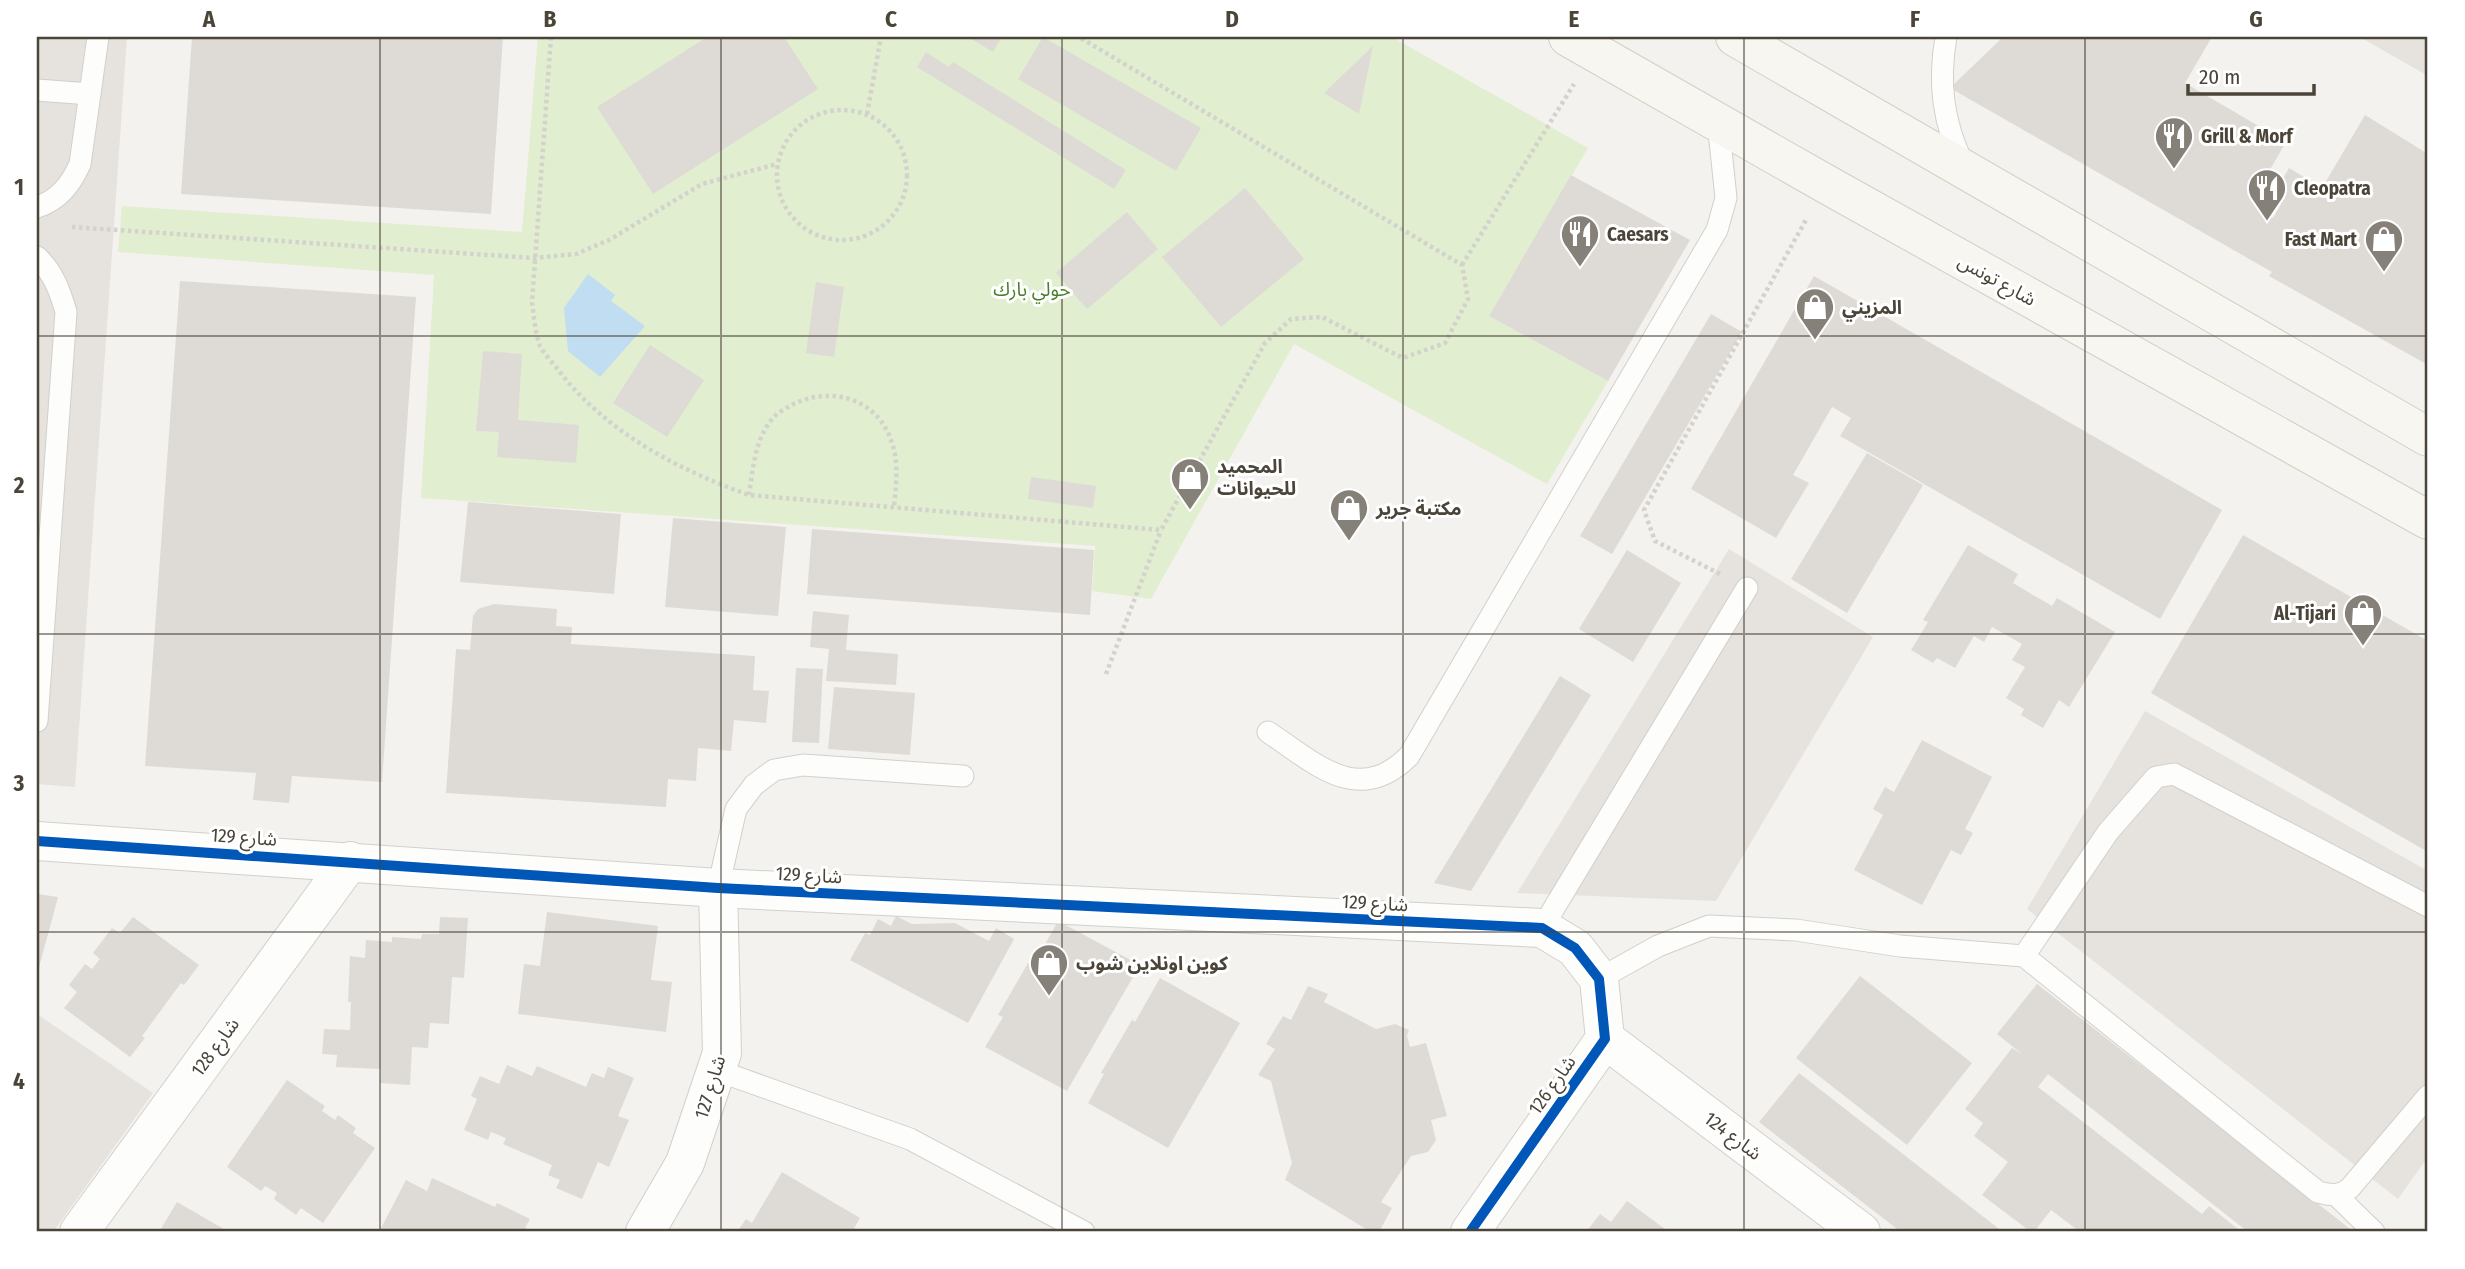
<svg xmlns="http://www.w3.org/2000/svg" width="2465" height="1269" viewBox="0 0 2465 1269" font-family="'Fira Sans Condensed','Noto Sans Arabic',sans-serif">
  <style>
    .green { fill: #e1eecf }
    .parking { fill: #e6e3df }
    .water { fill: #c0ddf1 }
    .building { fill: #dedbd6 }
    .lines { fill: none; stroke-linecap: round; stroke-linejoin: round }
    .service-casing { stroke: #d2d0cb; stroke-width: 23 }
    .minor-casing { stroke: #d2d0cb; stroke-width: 40 }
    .secondary-casing { stroke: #d3cfc5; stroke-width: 40 }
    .path { stroke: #d3d2cc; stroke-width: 4.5; stroke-dasharray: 3.5 3.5; stroke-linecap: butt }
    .service { stroke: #fdfdfc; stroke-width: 21 }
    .minor { stroke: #fdfdfc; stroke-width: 38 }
    .secondary { stroke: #f7f6f1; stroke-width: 38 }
    .cycleway-casing { stroke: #fff; stroke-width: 15 }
    .cycleway { stroke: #0057b8; stroke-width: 10 }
    .grid { fill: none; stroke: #4b4439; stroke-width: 2; stroke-opacity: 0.55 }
    .labels { text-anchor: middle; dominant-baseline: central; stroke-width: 6; stroke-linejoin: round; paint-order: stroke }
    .poi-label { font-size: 19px; font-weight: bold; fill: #4b4439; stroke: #fff; text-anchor: start }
    .street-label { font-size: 19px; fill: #4b4439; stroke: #fff }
    .park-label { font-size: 19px; fill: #4a7f2a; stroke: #fff }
    .neatline { fill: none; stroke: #4b4439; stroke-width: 2.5 }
    .grid-label { font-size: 23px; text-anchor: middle; font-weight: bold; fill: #4b4439 }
  </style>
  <rect width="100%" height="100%" fill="#f4f2ee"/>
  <!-- green -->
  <polygon class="green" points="538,37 1392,37 1588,148 1489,316 1608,381 1547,484 1294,344 1151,599 1092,591 1095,546 421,498 434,275 118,252 122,206 522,232"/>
  <!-- parking -->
  <g class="parking">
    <polygon points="37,37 127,37 75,787 37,784"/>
    <polygon points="2360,37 2428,37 2428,76"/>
    <polygon points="1729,549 1873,637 1716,901 1517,893"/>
    <polygon points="2145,711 2428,871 2428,1157 2398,1199 2027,909"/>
    <polygon points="37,1014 153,1093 53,1232 37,1232"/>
  </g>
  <!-- water -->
  <polygon class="water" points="588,274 615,295 611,301 645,326 600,377 568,351 564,308"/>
  <!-- building -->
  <g class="building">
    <polygon points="192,37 503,37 491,214 181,194"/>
    <polygon points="707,37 784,37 818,89 653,194 597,107"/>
    <polygon points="968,37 1002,37 993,52"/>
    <polygon points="1043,37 1201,128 1176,171 1018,79"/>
    <polygon points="2003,37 2212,37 2185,83 2286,142 2253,199 2267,209 2273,218 2286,195 2277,189 2289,168 2322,188 2365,115 2428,154 2428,365 2269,276 2272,272 1950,88"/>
    <polygon points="1373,46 1359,114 1324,93"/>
    <polygon points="926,52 949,67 953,62 1126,170 1114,189 917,67"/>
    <polygon points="1571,175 1690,240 1608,381 1489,316"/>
    <polygon points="1245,188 1304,259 1221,327 1162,257"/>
    <polygon points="1127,212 1158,249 1087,309 1056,273"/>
    <polygon points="1814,276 2222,510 2160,619 1840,436 1851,418 1832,407 1793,475 1809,483 1776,538 1691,489"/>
    <polygon points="180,281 416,297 382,782 292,776 289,803 253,800 256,773 145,766"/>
    <polygon points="816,282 844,287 834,357 806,353"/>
    <polygon points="1711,314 1742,332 1612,554 1580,536"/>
    <polygon points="650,345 704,380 667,437 613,403"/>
    <polygon points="483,351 522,354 518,420 579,425 576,463 497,457 499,432 476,431"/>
    <polygon points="1867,453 1923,485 1847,613 1791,579"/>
    <polygon points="1031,477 1096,486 1093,508 1028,499"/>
    <polygon points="468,502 621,514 614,594 460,582"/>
    <polygon points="673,518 786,527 778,616 665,607"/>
    <polygon points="812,529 1094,550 1090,615 807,594"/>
    <polygon points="2243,535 2428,641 2428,852 2151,693"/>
    <polygon points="1968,545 2018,574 2013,583 2052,606 2057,598 2115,632 2069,707 2059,700 2043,728 2021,715 2024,709 2006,698 2025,667 2012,660 2022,644 1992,627 1984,642 1974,636 1955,668 1937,658 1933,663 1911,650 1928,622 1923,620"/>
    <polygon points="1627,550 1681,583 1633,662 1579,629"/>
    <polygon points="494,604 557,609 556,626 572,627 571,644 755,656 753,690 769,691 766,723 734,720 731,751 698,748 696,781 668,779 666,807 446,793 456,649 470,650 473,616 478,609"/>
    <polygon points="813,611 849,615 846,650 898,654 896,685 826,681 829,649 810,647"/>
    <polygon points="796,668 823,669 819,743 792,742"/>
    <polygon points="1560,676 1591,695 1471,891 1434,883"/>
    <polygon points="834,687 915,693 910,755 828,749"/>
    <polygon points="1922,740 1992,777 1965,829 1973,833 1961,855 1951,850 1922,905 1854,870 1883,815 1873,809 1885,787 1894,792"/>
    <polygon points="37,894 58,897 38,971 37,971"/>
    <polygon points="547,912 658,926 651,980 672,982 666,1032 518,1014 524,964 540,966"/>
    <polygon points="896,916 912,924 955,923 989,941 996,928 1014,939 968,1023 850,960 865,933 870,935 878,919 891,926"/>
    <polygon points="133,917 199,965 184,985 181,983 142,1036 145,1038 130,1057 64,1008 77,992 69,985 85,964 92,969 100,959 93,953 112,928 120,933"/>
    <polygon points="440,917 468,918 464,978 452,977 449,1024 430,1023 428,1048 412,1047 410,1085 380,1083 381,1069 336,1067 337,1055 322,1054 324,1029 350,1030 351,1002 348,1002 350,956 365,958 366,940 392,942 392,937 421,939 422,934 439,934"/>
    <polygon points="1058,921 1140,965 1067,1091 985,1047 1003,1017 998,1015 1028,963 1033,966"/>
    <polygon points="1860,976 1972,1063 1907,1145 1796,1058"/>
    <polygon points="1160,978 1240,1023 1168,1148 1088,1103 1104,1074 1101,1073 1132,1020 1135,1022"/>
    <polygon points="2037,984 2354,1232 2248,1232 2048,1074 2038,1087 2202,1214 2209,1206 2238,1229 2235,1232 2080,1232 2051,1210 2034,1232 2031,1232 1982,1195 2008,1162 1974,1136 1983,1123 1965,1109 2012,1048 2022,1054 1997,1034"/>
    <polygon points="1308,986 1328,994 1324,1002 1376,1029 1395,1024 1409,1030 1407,1035 1410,1047 1426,1043 1447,1116 1431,1120 1436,1140 1428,1152 1411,1156 1381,1202 1392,1208 1379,1232 1371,1232 1285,1180 1292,1163 1271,1081 1258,1075 1275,1049 1266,1044 1283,1016 1291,1020"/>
    <polygon points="507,1065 532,1076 537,1066 586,1087 592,1073 604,1078 608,1067 634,1078 618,1116 629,1120 609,1167 598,1162 582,1199 556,1188 560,1180 548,1175 552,1165 503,1144 506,1138 491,1132 488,1140 464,1130 477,1099 471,1096 480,1076 499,1084"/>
    <polygon points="1799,1073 2003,1232 1901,1232 1759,1122"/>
    <polygon points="287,1080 325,1106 322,1111 335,1120 338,1115 356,1128 353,1133 375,1148 323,1223 301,1208 296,1215 274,1199 277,1193 265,1186 261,1191 227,1167"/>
    <polygon points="782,1172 860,1218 852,1232 737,1232 746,1219 752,1223"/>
    <polygon points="432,1178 495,1207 497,1203 530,1219 525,1228 534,1232 379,1232 406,1180 427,1191"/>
    <polygon points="1627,1201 1669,1232 1586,1232 1600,1214 1611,1222"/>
    <polygon points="177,1202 229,1232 159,1232"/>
  </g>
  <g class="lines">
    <!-- service casing -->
    <g class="service-casing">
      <g id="service">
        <path d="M 1946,37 C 1938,83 1943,122 1963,164"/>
        <polyline points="37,90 90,94"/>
        <path d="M 37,207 C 59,200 71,184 80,164 L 98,37"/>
        <path d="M 37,257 C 53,272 60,291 66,312 L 37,721"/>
        <path d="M 1268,732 C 1315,763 1358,807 1409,756 L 1717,230 L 1726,198 L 1718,122"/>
        <polyline points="718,888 736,809 754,785 774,770 803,765 963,776"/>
        <polyline points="1542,928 1747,588"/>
        <polyline points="2024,956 2108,832 2156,777 2174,774 2428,906"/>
        <path d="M 1599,979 L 1658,946 L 1709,926 L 1796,930 L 1900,946 L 2024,956 L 2318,1192 C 2330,1195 2340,1197 2350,1188 L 2428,1096"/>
        <polyline points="716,1070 910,1139 1084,1232"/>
        <polyline points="2336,1195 2374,1232"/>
      </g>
    </g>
    <!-- minor casing -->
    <g class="minor-casing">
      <g id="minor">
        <polyline points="37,841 718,888 1542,928 1575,948 1599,979 1605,1039 1470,1232"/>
        <polyline points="1605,1039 1861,1232"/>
        <polyline points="79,1232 350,861"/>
        <polyline points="645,1232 685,1163 722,1053 718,888"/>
      </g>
    </g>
    <!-- secondary casing -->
    <g class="secondary-casing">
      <g id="secondary">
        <polyline points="1568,37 1826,184 2428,520"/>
        <polyline points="1735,37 2428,437"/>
      </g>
    </g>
    <!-- path -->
    <g class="path">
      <path d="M 551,37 L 532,303 C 534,316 535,333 540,346 C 544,354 553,363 559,371 C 606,432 678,470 749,495 L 1161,530 L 1265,343 L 1291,319 L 1322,317 L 1403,358 L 1445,343 L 1468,299 L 1462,265 L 1079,37"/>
      <circle cx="842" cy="175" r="65"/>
      <polyline points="867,114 881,37"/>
      <polyline points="72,227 534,258 576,254 609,240 702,184 777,164"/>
      <polyline points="1462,265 1574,84"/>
      <path d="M 749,495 C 753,469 755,436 775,416 C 778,412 784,410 788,407 C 828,384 878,397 892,443 C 899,463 896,486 894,507"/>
      <polyline points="1720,574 1655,541 1644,510 1807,218"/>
      <polyline points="1106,674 1161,530"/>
    </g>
    <!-- service -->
    <use href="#service" class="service"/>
    <!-- minor -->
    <use href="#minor" class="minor"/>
    <!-- secondary -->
    <use href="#secondary" class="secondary"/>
    <!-- cycleway casing -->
    <g class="cycleway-casing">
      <polyline id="cycleway" points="37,841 718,888 1542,928 1575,948 1599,979 1605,1039 1470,1232"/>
    </g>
    <!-- cycleway -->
    <use href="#cycleway" class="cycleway"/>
  </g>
  <!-- grid -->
  <path class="grid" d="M 380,37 L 380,1232M 721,37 L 721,1232M 1062,37 L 1062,1232M 1403,37 L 1403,1232M 1744,37 L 1744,1232M 2085,37 L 2085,1232M 37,336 L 2428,336M 37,634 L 2428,634M 37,932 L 2428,932"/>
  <!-- icons -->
  <defs>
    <g id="restaurant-pin" transform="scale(2.0125)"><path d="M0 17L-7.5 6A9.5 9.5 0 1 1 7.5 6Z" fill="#868178" stroke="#fff"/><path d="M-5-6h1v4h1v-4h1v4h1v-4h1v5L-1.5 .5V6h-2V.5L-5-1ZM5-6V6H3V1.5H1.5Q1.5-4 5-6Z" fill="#fff"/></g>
    <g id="shop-pin" transform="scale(2.0125)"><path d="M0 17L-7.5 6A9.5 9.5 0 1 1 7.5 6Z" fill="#868178" stroke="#fff"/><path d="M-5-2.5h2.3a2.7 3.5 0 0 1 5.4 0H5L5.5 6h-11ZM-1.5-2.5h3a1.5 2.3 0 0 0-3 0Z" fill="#fff"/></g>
  </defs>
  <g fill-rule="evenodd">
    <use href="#restaurant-pin" x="2174" y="136"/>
    <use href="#restaurant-pin" x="2267" y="188"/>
    <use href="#restaurant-pin" x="1580" y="234"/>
    <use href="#shop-pin" x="2384" y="239"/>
    <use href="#shop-pin" x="1815" y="307"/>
    <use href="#shop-pin" x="1190" y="477"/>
    <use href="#shop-pin" x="1349" y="508"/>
    <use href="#shop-pin" x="2363" y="613"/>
    <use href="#shop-pin" x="1049" y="963"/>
  </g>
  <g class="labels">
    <!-- poi labels -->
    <g class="poi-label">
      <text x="2201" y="136">Grill &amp; Morf</text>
      <text x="2294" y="188">Cleopatra</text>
      <text x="1607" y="234">Caesars</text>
      <text x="2357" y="239" text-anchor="end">Fast Mart</text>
      <text x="1842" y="307">المزيني</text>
      <text x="1217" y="466">المحميد<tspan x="1217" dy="22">للحيوانات</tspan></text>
      <text x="1376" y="508">مكتبة جرير</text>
      <text x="2336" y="613" text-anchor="end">Al-Tijari</text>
      <text x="1076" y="963">كوين اونلاين شوب</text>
    </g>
    <!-- street labels -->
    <g class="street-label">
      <text transform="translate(1997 280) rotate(29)">شارع تونس</text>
      <text transform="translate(244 837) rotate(4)">شارع 129</text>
      <text transform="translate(809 875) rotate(3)">شارع 129</text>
      <text transform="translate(1375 903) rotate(3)">شارع 129</text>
      <text transform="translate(215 1047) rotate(-54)">شارع 128</text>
      <text transform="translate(1552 1085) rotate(-55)">شارع 126</text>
      <text transform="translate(710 1087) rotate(-73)">شارع 127</text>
      <text transform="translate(1733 1136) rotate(37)">شارع 124</text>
    </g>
    <!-- park labels -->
    <g class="park-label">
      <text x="1032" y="289">حولي بارك</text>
    </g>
  </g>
  <!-- border -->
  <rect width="2465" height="1269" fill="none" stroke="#ffffff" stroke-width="77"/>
  <!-- scale -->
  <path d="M2188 84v10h126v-10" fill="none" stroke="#4b4439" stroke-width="3.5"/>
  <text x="2199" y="84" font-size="21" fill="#4b4439" stroke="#ffffff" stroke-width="5" paint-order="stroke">20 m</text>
  <rect x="38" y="38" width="2388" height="1192" class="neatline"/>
  <g class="grid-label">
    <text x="209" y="27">A</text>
    <text x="550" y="27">B</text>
    <text x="891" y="27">C</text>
    <text x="1232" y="27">D</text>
    <text x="1574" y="27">E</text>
    <text x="1915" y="27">F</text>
    <text x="2256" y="27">G</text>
    <text x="19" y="195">1</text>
    <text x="19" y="493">2</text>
    <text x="19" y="791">3</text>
    <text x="19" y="1089">4</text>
  </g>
</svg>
